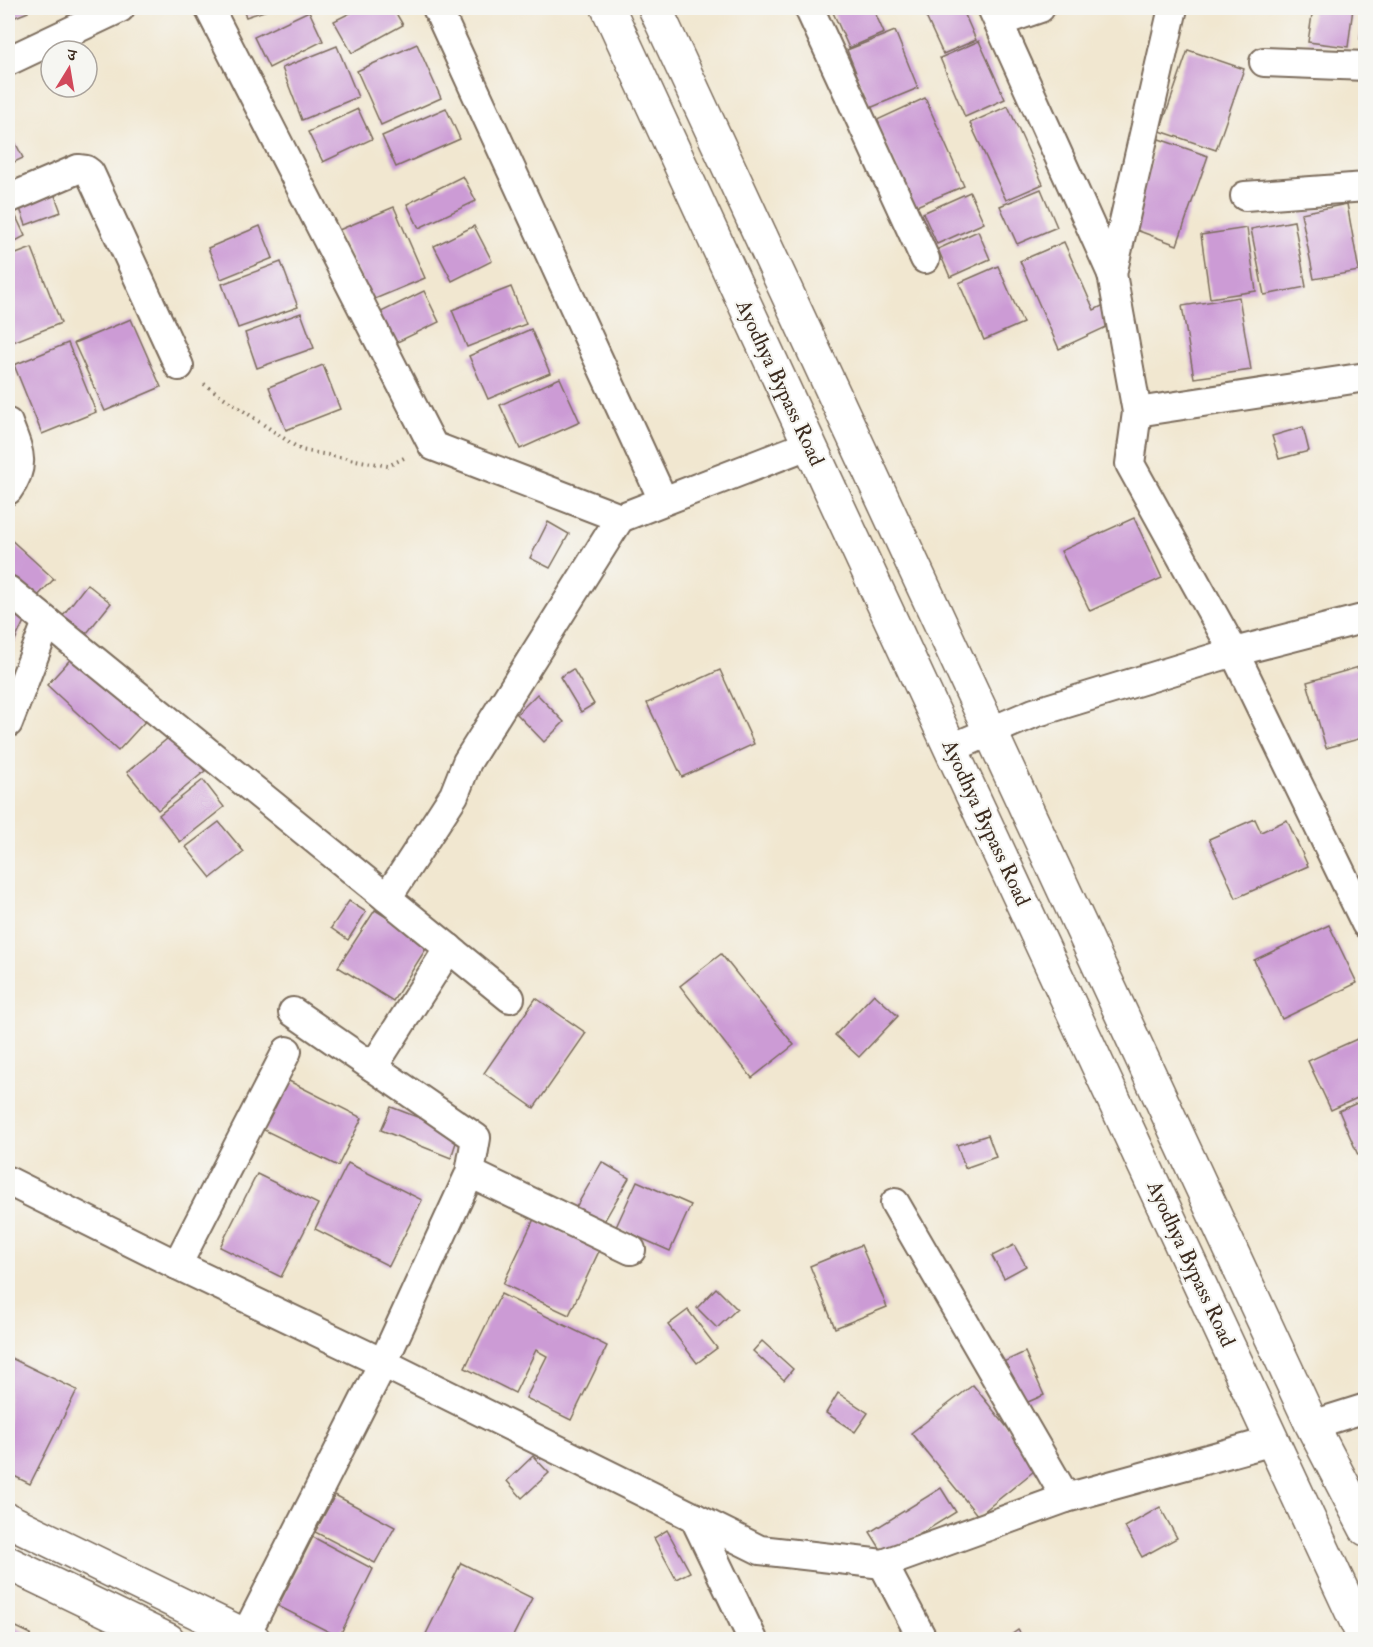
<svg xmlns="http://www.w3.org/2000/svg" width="1373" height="1647" viewBox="0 0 1373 1647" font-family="'IM FELL Double Pica','Noto Serif Devanagari',serif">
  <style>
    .building { fill: #cc9bd5 }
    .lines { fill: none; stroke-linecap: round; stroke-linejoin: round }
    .street-casing { stroke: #7b6c5c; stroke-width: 32 }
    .secondary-casing { stroke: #7b6c5c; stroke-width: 36 }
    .primary-casing { stroke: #7b6c5c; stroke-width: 36 }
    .path { stroke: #7b6c5c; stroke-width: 4; stroke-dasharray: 1.5 4.5; stroke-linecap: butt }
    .street { stroke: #fff; stroke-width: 28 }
    .secondary { stroke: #fff; stroke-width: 33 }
    .primary { stroke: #fff; stroke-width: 33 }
    .labels { text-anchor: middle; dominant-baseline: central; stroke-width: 4.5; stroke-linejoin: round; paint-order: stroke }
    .street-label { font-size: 21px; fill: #3b2a1e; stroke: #f6f6f2 }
  </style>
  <rect width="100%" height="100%" fill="#f6f6f2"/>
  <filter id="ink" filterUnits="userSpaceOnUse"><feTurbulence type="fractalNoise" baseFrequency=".0167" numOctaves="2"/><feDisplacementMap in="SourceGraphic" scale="12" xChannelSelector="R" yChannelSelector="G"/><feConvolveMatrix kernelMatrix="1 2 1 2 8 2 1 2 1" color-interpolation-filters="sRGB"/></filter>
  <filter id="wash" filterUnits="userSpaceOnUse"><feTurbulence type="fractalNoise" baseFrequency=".008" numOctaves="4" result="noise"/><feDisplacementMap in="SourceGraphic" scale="24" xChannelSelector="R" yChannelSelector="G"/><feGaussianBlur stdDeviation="1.35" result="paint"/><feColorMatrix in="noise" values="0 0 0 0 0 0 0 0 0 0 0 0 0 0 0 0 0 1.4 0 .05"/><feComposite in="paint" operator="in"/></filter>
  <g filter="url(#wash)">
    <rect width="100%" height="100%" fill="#f1e7d0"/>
    <g id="blocks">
      <!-- building -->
      <g class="building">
        <polygon points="8,8 26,8 28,12 8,20"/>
        <polygon points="242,8 273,8 246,17"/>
        <polygon points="360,8 393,8 403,25 352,53 334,21"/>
        <polygon points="831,8 873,8 884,33 849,48"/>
        <polygon points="922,8 962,8 976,40 943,54"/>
        <polygon points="1313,8 1353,8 1348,47 1308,42"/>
        <polygon points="1364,9 1366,10 1366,39 1360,39"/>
        <polygon points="309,11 323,41 269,68 254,37"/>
        <polygon points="895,31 918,88 870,108 847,50"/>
        <polygon points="979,41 1005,99 965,117 940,58"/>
        <polygon points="417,44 441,98 381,125 357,71"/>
        <polygon points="337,46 358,97 302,120 282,68"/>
        <polygon points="1188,50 1244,69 1216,150 1160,131"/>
        <polygon points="925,98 964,186 914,207 875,121"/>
        <polygon points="1008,106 1043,184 1006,200 970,123"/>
        <polygon points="446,108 460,139 396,167 382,136"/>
        <polygon points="358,109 372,139 323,162 308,132"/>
        <polygon points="13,138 23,158 8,165 8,141"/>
        <polygon points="1159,139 1208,156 1177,245 1128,227"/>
        <polygon points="463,176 476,201 419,228 407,204"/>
        <polygon points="1041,189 1057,227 1017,244 1000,206"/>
        <polygon points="970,192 984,223 937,244 923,213"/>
        <polygon points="54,193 61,212 26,225 19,206"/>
        <polygon points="1347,204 1359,271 1314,279 1301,213"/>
        <polygon points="394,207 425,278 370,301 339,230"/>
        <polygon points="13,210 25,236 8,245 8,212"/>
        <polygon points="1294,221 1306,287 1264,295 1251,229"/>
        <polygon points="260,226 273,258 221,279 208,248"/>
        <polygon points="474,226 492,261 452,281 434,246"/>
        <polygon points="1247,228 1256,291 1210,298 1201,235"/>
        <polygon points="978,231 990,259 950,277 938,249"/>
        <polygon points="1064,242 1094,310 1106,304 1115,323 1059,349 1020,261"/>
        <polygon points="32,248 61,323 8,344 8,257"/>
        <polygon points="281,262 298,307 238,328 222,284"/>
        <polygon points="998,266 1023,323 984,340 959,283"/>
        <polygon points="511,287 526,324 467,347 452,310"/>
        <polygon points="424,291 439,322 389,346 375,315"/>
        <polygon points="1239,297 1251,370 1194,378 1182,306"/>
        <polygon points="301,313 314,348 257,368 245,333"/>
        <polygon points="131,319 161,387 105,411 74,343"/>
        <polygon points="531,329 550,373 488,399 469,356"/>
        <polygon points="68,343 96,412 42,434 14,365"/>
        <polygon points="323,365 340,409 286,430 269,387"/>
        <polygon points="560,378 580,422 520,449 500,405"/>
        <polygon points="1303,427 1309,451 1279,459 1272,436"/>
        <polygon points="1134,518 1162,578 1090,611 1061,551"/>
        <polygon points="548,522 569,534 550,568 530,558"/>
        <polygon points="8,537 54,579 33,601 8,577"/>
        <polygon points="87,584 111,603 87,633 63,615"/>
        <polygon points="8,608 26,617 8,655"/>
        <polygon points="78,651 149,717 118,751 47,685"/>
        <polygon points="1366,665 1366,737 1326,748 1307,682"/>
        <polygon points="573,669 594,704 581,712 560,677"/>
        <polygon points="720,670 754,744 682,777 647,703"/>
        <polygon points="537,694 564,722 544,742 517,714"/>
        <polygon points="173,734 205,771 158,810 127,772"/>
        <polygon points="203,780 224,807 180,842 159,815"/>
        <polygon points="1255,819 1261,832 1287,820 1308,866 1236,898 1209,839"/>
        <polygon points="219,822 244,852 211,878 186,847"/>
        <polygon points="349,901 366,912 348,940 331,928"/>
        <polygon points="375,910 429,944 393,1001 338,967"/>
        <polygon points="1329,925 1357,983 1282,1019 1254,960"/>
        <polygon points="721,954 794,1045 752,1078 680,986"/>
        <polygon points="874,994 898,1016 859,1057 835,1035"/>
        <polygon points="536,998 586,1033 534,1108 484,1073"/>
        <polygon points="1366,1035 1366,1094 1331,1110 1308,1061"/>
        <polygon points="283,1078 362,1118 338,1166 258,1127"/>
        <polygon points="1366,1099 1366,1152 1358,1155 1339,1111"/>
        <polygon points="391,1107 459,1133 451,1158 381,1130"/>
        <polygon points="988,1135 996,1157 965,1168 957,1145"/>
        <polygon points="602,1162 629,1178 602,1225 575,1209"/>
        <polygon points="348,1163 422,1200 389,1266 315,1229"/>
        <polygon points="257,1174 318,1204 281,1277 220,1247"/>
        <polygon points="637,1181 691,1205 670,1251 616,1227"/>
        <polygon points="534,1219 600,1249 569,1315 503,1284"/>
        <polygon points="861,1245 887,1307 835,1328 810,1266"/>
        <polygon points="1014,1245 1026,1266 1004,1278 992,1256"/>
        <polygon points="716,1288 737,1309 717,1328 697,1308"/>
        <polygon points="501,1294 607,1346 571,1420 526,1398 547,1356 536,1350 515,1393 465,1368"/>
        <polygon points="688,1310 717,1348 697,1363 668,1325"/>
        <polygon points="762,1341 793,1369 784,1380 753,1351"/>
        <polygon points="1025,1352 1044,1395 1021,1405 1001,1363"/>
        <polygon points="9,1357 77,1390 30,1484 8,1473 8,1360"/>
        <polygon points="973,1385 1039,1467 978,1516 911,1433"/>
        <polygon points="838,1393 868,1413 855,1432 826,1413"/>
        <polygon points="533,1456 549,1473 522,1498 507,1481"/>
        <polygon points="941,1488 956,1512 885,1556 870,1532"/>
        <polygon points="335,1495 395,1527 375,1563 315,1532"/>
        <polygon points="1160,1507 1177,1538 1142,1557 1125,1527"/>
        <polygon points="667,1530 690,1572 676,1579 654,1538"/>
        <polygon points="313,1537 373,1569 339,1637 278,1606"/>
        <polygon points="461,1563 532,1598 511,1640 423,1640"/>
        <polygon points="8,1623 31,1634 28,1640 8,1640"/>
        <polygon points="1018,1630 1025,1640 1004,1640"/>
      </g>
    </g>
  </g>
  <g filter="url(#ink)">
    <use href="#blocks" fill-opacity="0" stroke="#7b6c5c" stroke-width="1.5"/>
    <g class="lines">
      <!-- street casing -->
      <g class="street-casing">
        <g id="street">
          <polyline points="209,8 433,446 620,518 808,445"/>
          <polyline points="437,8 663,500"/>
          <polyline points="809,8 925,259"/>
          <polyline points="992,8 1112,274 1137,412"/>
          <polyline points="999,22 1040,8"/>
          <polyline points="8,61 120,8"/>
          <polyline points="1264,62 1366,66"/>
          <polyline points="1245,196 1366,187"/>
          <polyline points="8,199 78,169 86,170 90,173 179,366"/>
          <polyline points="1112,274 1173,8"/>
          <polyline points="1366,377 1137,412 1130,464 1234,652 1366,924"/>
          <path d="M 8,423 C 18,450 27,464 8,490"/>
          <polyline points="8,590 510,998"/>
          <polyline points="8,723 47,622"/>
          <polyline points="952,748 1034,713 1234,652 1366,618"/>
          <polyline points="387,898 454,795 467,762 620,518"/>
          <polyline points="293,1012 476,1138 470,1173"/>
          <polyline points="373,1067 449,948"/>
          <polyline points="8,1181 177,1265 383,1363 760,1550 883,1564 1066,1498 1273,1441"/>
          <polyline points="895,1203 1066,1498"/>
          <polyline points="177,1265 287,1051"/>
          <polyline points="1312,1425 1366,1408"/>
          <polyline points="694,1517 753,1640"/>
          <polyline points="883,1564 923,1640"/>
          <polyline points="243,1640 383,1363 470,1173 631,1250"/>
        </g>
      </g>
      <!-- secondary casing -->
      <g class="secondary-casing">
        <g id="secondary">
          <polyline points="8,1520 254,1640"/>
          <polyline points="8,1563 168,1640"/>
        </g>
      </g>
      <!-- primary casing -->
      <g class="primary-casing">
        <g id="primary">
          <path d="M 608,8 C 858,553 1113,1095 1365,1640"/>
          <polyline points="655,8 1312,1425 1366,1529"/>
        </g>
      </g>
      <!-- path -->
      <polyline class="path" points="204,384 301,450 388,466 404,458"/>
      <!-- street -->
      <use href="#street" class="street"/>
      <!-- secondary -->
      <use href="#secondary" class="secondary"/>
      <!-- primary -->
      <use href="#primary" class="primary"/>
    </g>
  </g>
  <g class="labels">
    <!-- street labels -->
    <g class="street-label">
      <text transform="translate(780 383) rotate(65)">Ayodhya Bypass Road</text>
      <text transform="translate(986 823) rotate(65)">Ayodhya Bypass Road</text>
      <text transform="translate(1191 1264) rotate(65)">Ayodhya Bypass Road</text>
    </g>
  </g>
  <!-- margin -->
  <rect width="1373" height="1647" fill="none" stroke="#f6f6f2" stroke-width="30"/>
  <!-- north arrow -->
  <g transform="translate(69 69) rotate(11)"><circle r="28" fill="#f6f6f2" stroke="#aba49d" stroke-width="1.5"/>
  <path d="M0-4.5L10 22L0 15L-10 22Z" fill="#d1495b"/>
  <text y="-9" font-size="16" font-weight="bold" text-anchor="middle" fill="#3b2a1e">उ</text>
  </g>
</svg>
